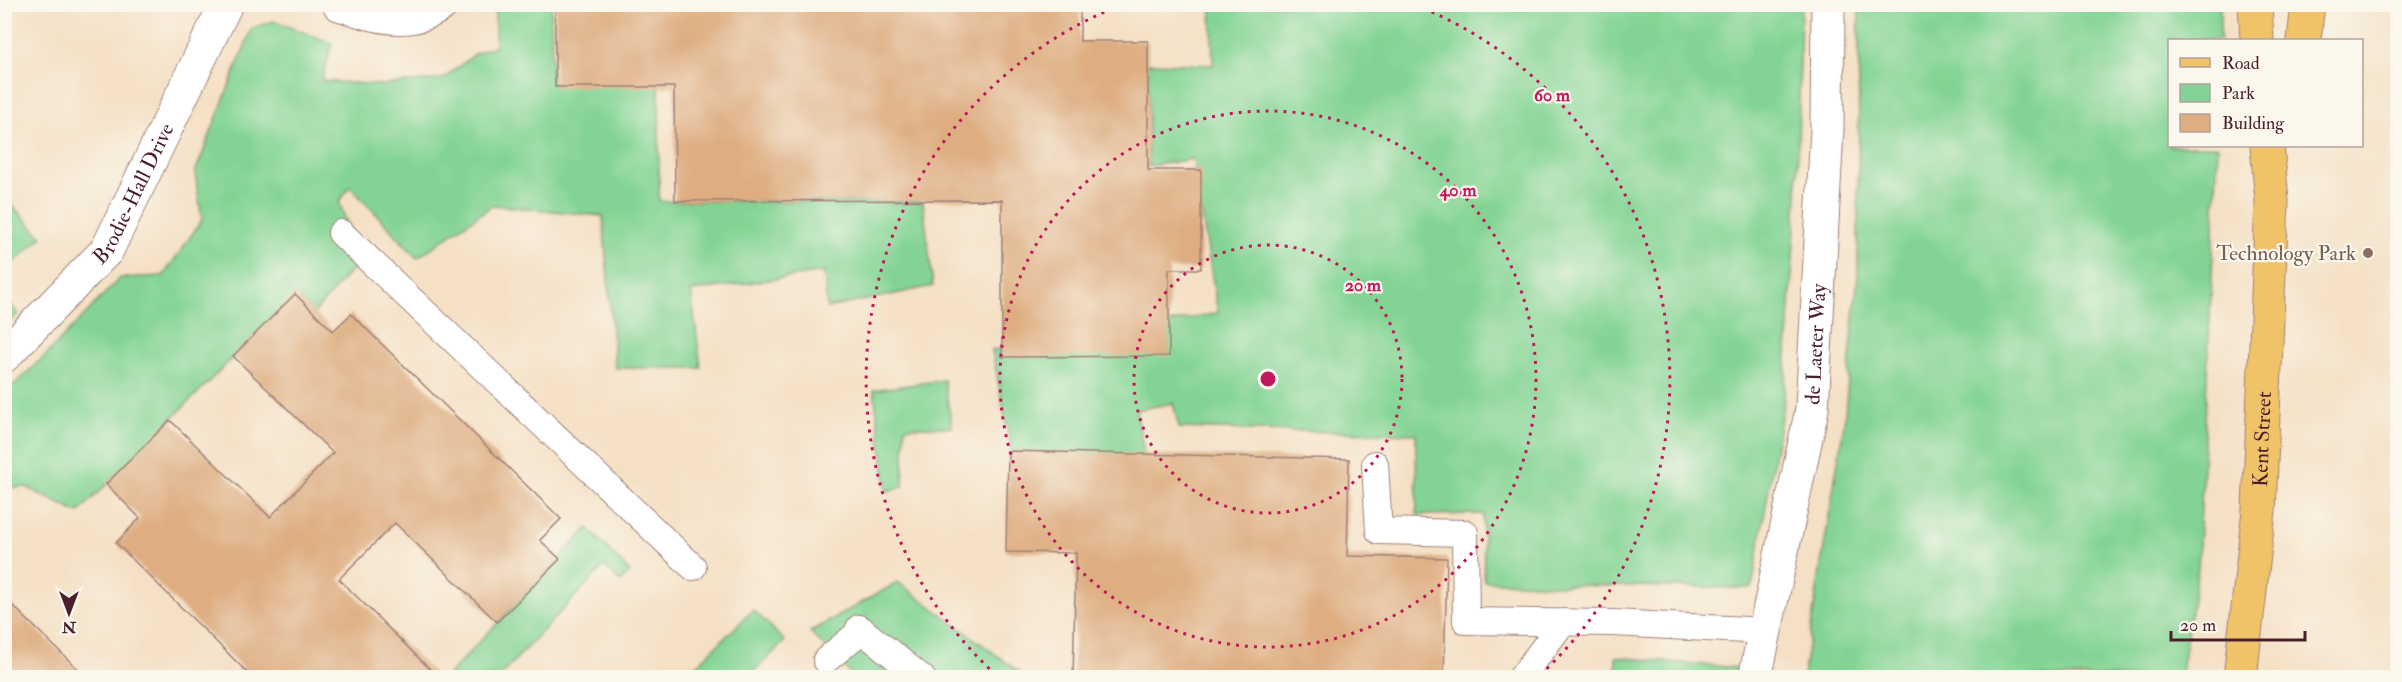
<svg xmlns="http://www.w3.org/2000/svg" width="2402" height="682" viewBox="0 0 2402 682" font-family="'IM FELL Double Pica',serif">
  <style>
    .green { fill: #83d494; stroke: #667a60; stroke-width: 1.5 }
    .building { fill: #deae82 }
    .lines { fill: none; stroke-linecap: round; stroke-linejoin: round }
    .lane-casing { stroke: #9f8078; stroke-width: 28 }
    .street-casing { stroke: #9f8078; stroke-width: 35 }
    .primary-casing { stroke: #9f8078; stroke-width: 35 }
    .lane { stroke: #fff; stroke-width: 26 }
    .street { stroke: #fff; stroke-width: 33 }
    .primary { stroke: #f1c369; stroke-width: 33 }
    .ring { fill: none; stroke: #c2185b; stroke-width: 3; stroke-dasharray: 3 6 }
    .education-dot { fill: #8d6e63; stroke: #fbf7ec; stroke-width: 2 }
    .labels { text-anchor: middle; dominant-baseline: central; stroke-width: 4.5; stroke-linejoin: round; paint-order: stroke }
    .street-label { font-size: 21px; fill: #4a1f2b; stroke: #fbf7ec }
    .education-label { font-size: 21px; fill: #785e54; stroke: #fbf7ec; text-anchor: end }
    .centre { fill: #c2185b; stroke: #fbf7ec; stroke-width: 3 }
    .ring-label { font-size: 18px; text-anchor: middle; font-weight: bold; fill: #c2185b; stroke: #fbf7ec; stroke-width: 4.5; stroke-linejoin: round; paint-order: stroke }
  </style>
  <rect width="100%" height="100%" fill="#fbf7ec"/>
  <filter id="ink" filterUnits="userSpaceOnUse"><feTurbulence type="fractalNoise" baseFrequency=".0167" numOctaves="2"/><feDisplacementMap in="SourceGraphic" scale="12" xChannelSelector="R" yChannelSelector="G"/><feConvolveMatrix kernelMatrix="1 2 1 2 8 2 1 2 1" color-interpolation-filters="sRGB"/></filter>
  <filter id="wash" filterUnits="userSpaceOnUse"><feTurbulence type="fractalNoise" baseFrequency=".008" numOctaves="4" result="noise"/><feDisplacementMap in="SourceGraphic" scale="24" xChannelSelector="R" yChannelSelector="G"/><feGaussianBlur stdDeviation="1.35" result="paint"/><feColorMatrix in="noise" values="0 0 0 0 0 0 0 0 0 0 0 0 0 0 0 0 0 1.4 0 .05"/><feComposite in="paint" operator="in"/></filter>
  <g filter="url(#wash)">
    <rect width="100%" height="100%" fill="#f4e0c5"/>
    <!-- green -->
    <g class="green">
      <polygon points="495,5 551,5 552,83 659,86 659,201 923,202 933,286 827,308 824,272 691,291 701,368 615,368 603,216 493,205 417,258 350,186 339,202 361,259 314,313 295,295 78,513 26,487 5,488 5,393 47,354 120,278 163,276 202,220 195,173 252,28 274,21 332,43 322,81 383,85 443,79 475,54 495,46"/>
      <polygon points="1211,5 1801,5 1797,196 1784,399 1752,588 1554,585 1484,581 1483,514 1417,515 1416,434 1179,428 1173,403 1136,410 1145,458 1012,453 992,350 1123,332 1218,313 1193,159 1148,166 1148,63 1213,65"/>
      <polygon points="1859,5 2220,5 2220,40 2170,40 2170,146 2218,146 2198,568 2180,677 1803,677 1844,424 1858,275"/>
      <polygon points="5,198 42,237 14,262 5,253"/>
      <polygon points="5,297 18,314 5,326 4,326"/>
      <polygon points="944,380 952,427 905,427 903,487 887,491 874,390"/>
      <polygon points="588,528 630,572 620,582 604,566 499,677 445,678"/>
      <polygon points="898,582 1026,677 854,677 810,632"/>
      <polygon points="753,610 785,641 748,677 685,677"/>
      <polygon points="1616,657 1739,668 1738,677 1616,677"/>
    </g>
    <g id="blocks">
      <!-- building -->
      <g class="building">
        <polygon points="555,4 1080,4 1080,41 1148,41 1148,170 1201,170 1201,269 1169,269 1169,356 1002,357 1002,200 675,201 674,87 555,87"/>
        <polygon points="295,294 333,331 351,314 561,519 540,540 560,559 497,622 395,523 339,579 439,678 253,678 116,543 140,518 106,484 170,420 270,517 333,453 233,356"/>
        <polygon points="1008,451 1349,459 1347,556 1447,558 1444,678 1073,678 1076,553 1006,552"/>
        <polygon points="4,597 87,678 4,678"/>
      </g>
    </g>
  </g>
  <g filter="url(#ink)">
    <use href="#blocks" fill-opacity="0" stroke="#9f8078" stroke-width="1.5"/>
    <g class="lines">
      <!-- lane casing -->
      <g class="lane-casing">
        <g id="lane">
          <polyline points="341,233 693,567"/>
          <polyline points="1375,464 1379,531 1465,533 1466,621 1613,623 1765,631"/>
          <polyline points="859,628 922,678"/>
          <polyline points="826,660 862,630"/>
          <polyline points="1521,678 1563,622"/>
        </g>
      </g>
      <!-- street casing -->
      <g class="street-casing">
        <g id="street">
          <path d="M 339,4 C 374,15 409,28 442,4"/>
          <path id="s1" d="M 4,356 L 107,250 L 226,4"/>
          <path id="s2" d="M 1755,678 L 1812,409 L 1827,129 L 1828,4"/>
        </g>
      </g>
      <!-- primary casing -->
      <g class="primary-casing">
        <g id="primary">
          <polyline points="2255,4 2257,40"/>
          <polyline points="2304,40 2308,4"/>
          <path id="s3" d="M 2240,678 L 2259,510 L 2272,201 L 2267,146"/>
        </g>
      </g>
      <!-- lane -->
      <use href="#lane" class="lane"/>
      <!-- street -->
      <use href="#street" class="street"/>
      <!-- primary -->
      <use href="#primary" class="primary"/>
    </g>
  </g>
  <!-- distance rings -->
  <g class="ring">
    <circle cx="1268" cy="379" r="134"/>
    <circle cx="1268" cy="379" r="268"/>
    <path d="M996 675A402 402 0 0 1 1121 5M1415 5A402 402 0 0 1 1540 675"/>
  </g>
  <!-- markers -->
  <circle class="education-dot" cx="2368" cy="253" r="6"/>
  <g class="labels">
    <!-- street labels -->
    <g class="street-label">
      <text stroke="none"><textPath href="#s1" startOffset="210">Brodie-Hall Drive</textPath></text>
      <text stroke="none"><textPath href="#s2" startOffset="340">de Laeter Way</textPath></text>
      <text stroke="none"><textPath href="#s3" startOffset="240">Kent Street</textPath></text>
    </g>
    <!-- education labels -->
    <g class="education-label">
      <text x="2356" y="253">Technology Park</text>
    </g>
  </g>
  <circle cx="1268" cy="379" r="9" class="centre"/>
  <g class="ring-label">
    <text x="1552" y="101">60 m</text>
    <text x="1458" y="196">40 m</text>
    <text x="1363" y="291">20 m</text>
  </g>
  <!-- margin -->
  <rect width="2402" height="682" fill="none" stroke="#fbf7ec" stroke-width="24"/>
  <!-- legend -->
  <rect x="2168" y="39" width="195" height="108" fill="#fbf7ec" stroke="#b4a19f" stroke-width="1.5"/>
  <rect x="2180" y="58" width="30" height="9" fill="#f1c369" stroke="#b4a19f" stroke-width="1.5"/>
  <text x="2222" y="69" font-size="18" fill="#4a1f2b">Road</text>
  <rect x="2180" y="84" width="30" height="18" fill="#83d494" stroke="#b4a19f" stroke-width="1.5"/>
  <text x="2222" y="99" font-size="18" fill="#4a1f2b">Park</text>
  <rect x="2180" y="114" width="30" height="18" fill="#deae82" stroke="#b4a19f" stroke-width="1.5"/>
  <text x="2222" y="129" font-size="18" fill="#4a1f2b">Building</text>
  <!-- north arrow -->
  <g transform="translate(69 613) rotate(180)" stroke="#fbf7ec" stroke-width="4.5" paint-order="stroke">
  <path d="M0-4.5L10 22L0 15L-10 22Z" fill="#4a1f2b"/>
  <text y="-9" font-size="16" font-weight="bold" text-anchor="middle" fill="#4a1f2b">N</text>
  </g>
  <!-- scale -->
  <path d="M2171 631v9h134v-9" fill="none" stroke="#4a1f2b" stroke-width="3"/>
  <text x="2180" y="631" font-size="18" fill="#4a1f2b" stroke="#fbf7ec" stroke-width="4.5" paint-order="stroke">20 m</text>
</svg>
